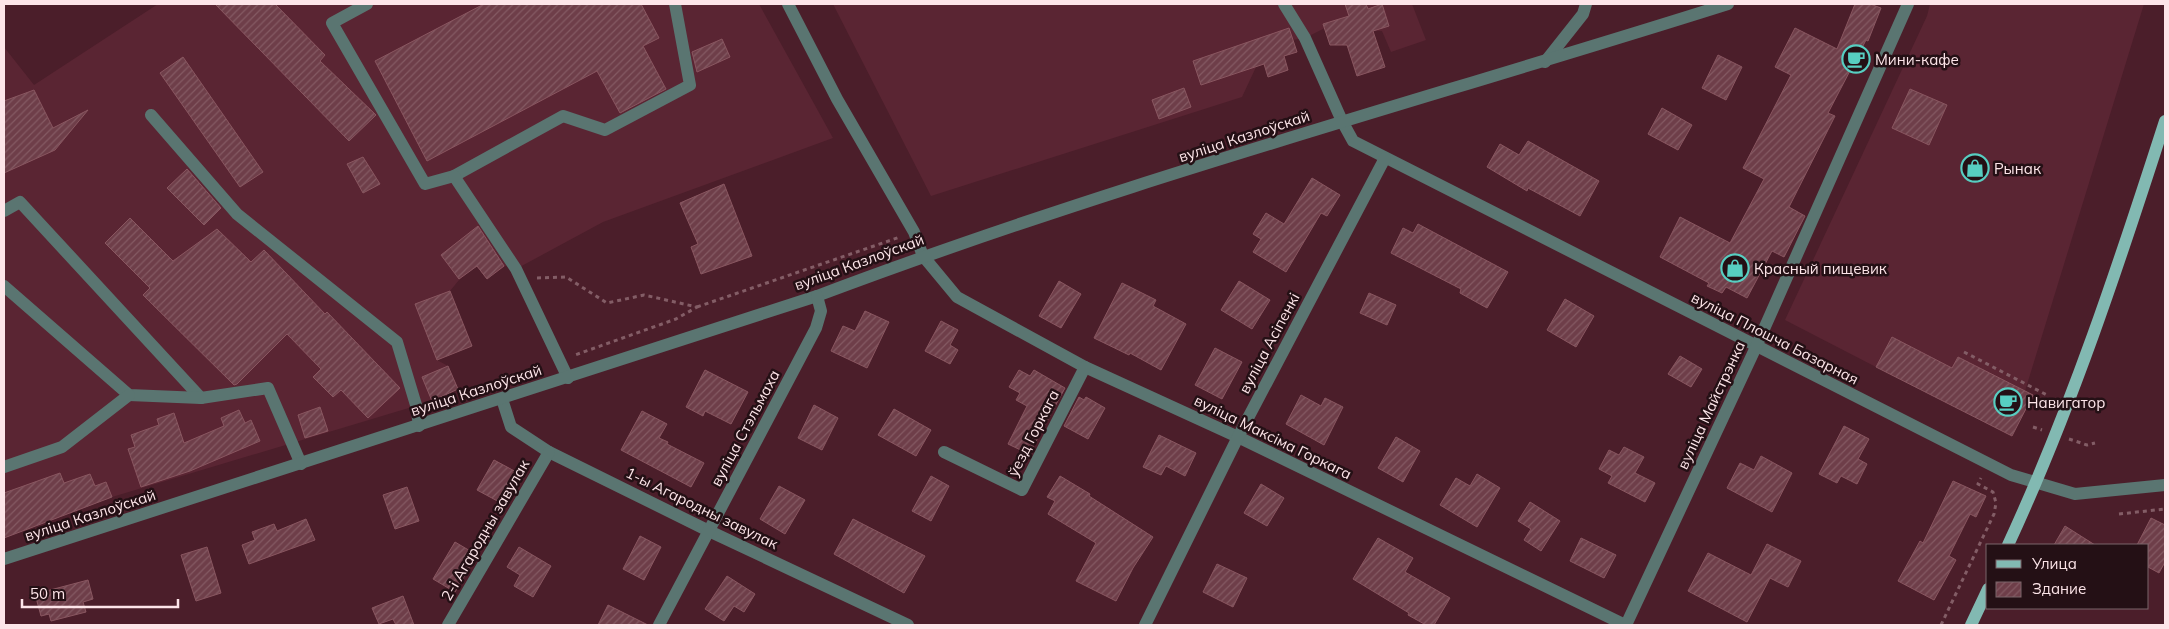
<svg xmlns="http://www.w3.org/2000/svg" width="2169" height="629" viewBox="0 0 2169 629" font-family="Mulish,sans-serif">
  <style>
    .built { fill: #5a2533 }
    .building { fill: url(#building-hatch); stroke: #895660 }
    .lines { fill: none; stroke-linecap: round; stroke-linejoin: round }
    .path { stroke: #835d66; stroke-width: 3; stroke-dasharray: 4 4; stroke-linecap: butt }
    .minor { stroke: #5a7571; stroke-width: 12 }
    .major { stroke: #82b9b2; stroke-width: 12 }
    .labels { text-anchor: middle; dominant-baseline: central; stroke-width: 5; stroke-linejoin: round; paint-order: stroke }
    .poi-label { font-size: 15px; fill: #fde5e9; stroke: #241015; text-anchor: start }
    .street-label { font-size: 15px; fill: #fde5e9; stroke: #241015 }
  </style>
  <defs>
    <pattern id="building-hatch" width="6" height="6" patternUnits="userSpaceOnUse" patternTransform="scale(1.25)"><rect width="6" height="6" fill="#6e3e49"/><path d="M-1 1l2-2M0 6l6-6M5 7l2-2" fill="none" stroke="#845a63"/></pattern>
  </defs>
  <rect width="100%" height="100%" fill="#4b1e2a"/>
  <!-- built -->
  <g class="built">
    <polygon points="158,4 759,4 833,138 603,222 516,269 507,265 487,279 476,266 459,280 450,291 472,346 437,360 448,366 458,389 432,401 112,497 4,538 4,47 34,85"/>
    <polygon points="833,4 1412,4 1426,40 1391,52 1382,31 1325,28 1305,38 1293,40 1256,67 1242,97 931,196"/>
    <polygon points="1930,4 2144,4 2025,391 1958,357 1952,368 1892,338 1876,367 1785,320 1927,16"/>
  </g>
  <!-- building -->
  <g class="building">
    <polygon points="215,4 275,4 325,55 320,61 376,115 349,141"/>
    <polygon points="484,4 641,4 659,38 643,46 666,89 620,113 597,71 427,161 375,61"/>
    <polygon points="1345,4 1366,4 1368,9 1382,4 1389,26 1373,31 1385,67 1357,76 1347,45 1330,45 1323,24 1349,16"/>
    <polygon points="1855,4 1870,4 1881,8 1868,41 1866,40 1828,113 1835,116 1789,207 1805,216 1784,257 1772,251 1747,298 1726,287 1722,293 1707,286 1709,283 1660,257 1680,217 1730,243 1764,179 1743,168 1791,75 1775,67 1795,28 1837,49"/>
    <polygon points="1289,28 1297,52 1284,56 1288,70 1268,77 1264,64 1201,85 1193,61"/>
    <polygon points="722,39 730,57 697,72 692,52"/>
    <polygon points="1718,55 1742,67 1726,100 1702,88"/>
    <polygon points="183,57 263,172 240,187 160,73"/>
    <polygon points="1184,88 1191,107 1159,119 1152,100"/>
    <polygon points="1910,89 1947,105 1929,145 1892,128"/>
    <polygon points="34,90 53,128 88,110 55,150 4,173 4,101"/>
    <polygon points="1662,108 1692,125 1678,150 1648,134"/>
    <polygon points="1528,141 1599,181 1580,216 1528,188 1527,191 1487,167 1500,144 1519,155"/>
    <polygon points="363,157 380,184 363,193 347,164"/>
    <polygon points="187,169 221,208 204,225 167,188"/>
    <polygon points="1312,178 1340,195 1327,216 1321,213 1286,272 1253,252 1261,239 1253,234 1266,213 1284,224"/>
    <polygon points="724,184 752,256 701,274 691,247 698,244 680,203"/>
    <polygon points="130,218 173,261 217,229 251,262 264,250 325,314 327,312 400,388 368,418 341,390 333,397 313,377 321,369 287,334 237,384 234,385 143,295 150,288 105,243"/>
    <polygon points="1418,224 1508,272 1487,308 1460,293 1461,289 1391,253 1403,228 1413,233"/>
    <polygon points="478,226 504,266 487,279 477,266 459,279 441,255"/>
    <polygon points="1059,281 1081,294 1061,328 1039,316"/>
    <polygon points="1239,281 1270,300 1252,329 1221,310"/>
    <polygon points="1122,283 1156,300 1153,306 1186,324 1161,370 1130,353 1129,355 1094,338"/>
    <polygon points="450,291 472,346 437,360 415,304"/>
    <polygon points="1369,293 1396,305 1387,325 1360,313"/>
    <polygon points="1565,299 1594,316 1576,347 1547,330"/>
    <polygon points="865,311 889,322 867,368 831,351 843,326 855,331"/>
    <polygon points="941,321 958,330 950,345 958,350 950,364 925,351"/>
    <polygon points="1892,337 1952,368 1958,357 2033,395 2012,436 1876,367"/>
    <polygon points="1215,348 1242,362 1222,399 1195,385"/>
    <polygon points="1680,356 1702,369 1691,387 1668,374"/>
    <polygon points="448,366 458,389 432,401 422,377"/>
    <polygon points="705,370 748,392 731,424 705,411 703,416 686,407"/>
    <polygon points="1019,370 1030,376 1034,370 1065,388 1029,454 1008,444 1027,406 1016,400 1020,393 1009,387"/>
    <polygon points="1301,395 1321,406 1325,398 1343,407 1324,445 1286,424"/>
    <polygon points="1079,397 1084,400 1086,397 1105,408 1088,439 1064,426"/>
    <polygon points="814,405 838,418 822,450 798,438"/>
    <polygon points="320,407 328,431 305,438 298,415"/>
    <polygon points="894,409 931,430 916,456 878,435"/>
    <polygon points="239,410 245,423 251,420 260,441 190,471 141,487 128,449 135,447 131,435 159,425 157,419 174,413 184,443 224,426 221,418"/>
    <polygon points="642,411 667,424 659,438 668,442 667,444 704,463 691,487 621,450"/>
    <polygon points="1844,426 1869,439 1858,459 1867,464 1857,484 1841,476 1837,483 1819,474"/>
    <polygon points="1159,435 1196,453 1185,476 1166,466 1161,475 1143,467"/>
    <polygon points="1396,437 1420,451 1403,482 1378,468"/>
    <polygon points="1624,447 1644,457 1635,473 1655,483 1645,502 1608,483 1612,476 1599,469 1609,450 1619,455"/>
    <polygon points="1761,456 1792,473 1772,512 1727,488 1740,463 1754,470"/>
    <polygon points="494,460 520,474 503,504 477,490"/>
    <polygon points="60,473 64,483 90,474 95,486 106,482 112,497 4,538 4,493"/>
    <polygon points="1477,474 1500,488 1477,527 1440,505 1456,478 1470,486"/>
    <polygon points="931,476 949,486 931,521 912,511"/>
    <polygon points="1060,476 1090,494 1089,496 1153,537 1133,568 1116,601 1076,581 1096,543 1048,514 1055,501 1047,497"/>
    <polygon points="1953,481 1986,496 1976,517 1970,514 1949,556 1956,560 1934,600 1898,581 1920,541 1923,543"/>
    <polygon points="1261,484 1284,498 1267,526 1244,513"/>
    <polygon points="779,486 805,500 785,534 760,519"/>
    <polygon points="407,487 419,521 395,529 383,495"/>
    <polygon points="1530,502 1560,521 1541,551 1524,540 1531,529 1518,521"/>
    <polygon points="2151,518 2165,525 2165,562 2159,573 2148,567 2148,545 2137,545"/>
    <polygon points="306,519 315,540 249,564 242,545 255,540 252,532 274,524 277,531"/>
    <polygon points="853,519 925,556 904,593 834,554"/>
    <polygon points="2065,526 2095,545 2054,545"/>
    <polygon points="640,536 661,547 644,580 623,569"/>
    <polygon points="1378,538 1413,558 1405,572 1450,598 1434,625 1426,625 1408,615 1409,613 1353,579"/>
    <polygon points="1581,538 1616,555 1604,578 1570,561"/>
    <polygon points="455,542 477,555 455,592 433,579"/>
    <polygon points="1767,544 1801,561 1788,587 1770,578 1747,622 1688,591 1708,553 1751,575"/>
    <polygon points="207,547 221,593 196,601 181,555"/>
    <polygon points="519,547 551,566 533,597 514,586 520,575 507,567"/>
    <polygon points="1217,564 1247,578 1233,607 1203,592"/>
    <polygon points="727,576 755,594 744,612 734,606 724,621 705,609"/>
    <polygon points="88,580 93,599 83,602 86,612 51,621 49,614 41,616 35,594"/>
    <polygon points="403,596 414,625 396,625 393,619 379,624 372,608"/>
    <polygon points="608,605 648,625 598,625"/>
  </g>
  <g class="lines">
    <!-- path -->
    <g class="path">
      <polyline points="537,278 566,277 607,303 644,295 697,307 676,319 575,355"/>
      <polyline points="697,307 900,237"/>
      <polyline points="1964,352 2047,395"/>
      <polyline points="2033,427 2042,430"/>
      <polyline points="2069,439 2087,445 2095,443"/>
      <polyline points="2119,514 2165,509"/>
      <polyline points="1941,625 1994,514 1996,503 1993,492 1978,484 1981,478"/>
    </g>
    <!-- minor -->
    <g class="minor">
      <polyline points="367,4 332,23 425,184 454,176 563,116 605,130 690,85 675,4"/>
      <polyline points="788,4 837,99 914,232 923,256 957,297 1085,367 1238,437 1625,625"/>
      <polyline points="1284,4 1305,38 1342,121 1353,141 2011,475 2075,494 2165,485"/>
      <polyline points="1545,62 1583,14 1586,4"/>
      <polyline points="151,115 237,214 397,342 416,405 419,426"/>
      <polyline points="454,176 516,269 568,378"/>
      <polyline points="4,211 20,202 201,398"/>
      <polyline points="4,286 129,395 201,398 268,388 301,464"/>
      <polyline points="502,399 511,427 549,452 709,531 908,625"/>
      <polyline points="944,452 1022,490 1085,367"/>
      <polyline points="4,467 62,447 129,395"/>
      <path d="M 4,559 L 817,296 C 1116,183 1424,100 1728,4"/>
      <polyline points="448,625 549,452"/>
      <polyline points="659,625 816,328 821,311 817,296"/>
      <polyline points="1145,625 1238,437 1385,158"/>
      <polyline points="1626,625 1756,347 1908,4"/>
    </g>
    <!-- major -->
    <g class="major">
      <path d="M 2008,545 C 2071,409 2119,264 2165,121"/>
      <polyline points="1971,625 1988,589"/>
    </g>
  </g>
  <!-- icons -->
  <defs>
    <g id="cafe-ring" transform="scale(1.4375)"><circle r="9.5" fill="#241015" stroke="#57cec1" stroke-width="1.5"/><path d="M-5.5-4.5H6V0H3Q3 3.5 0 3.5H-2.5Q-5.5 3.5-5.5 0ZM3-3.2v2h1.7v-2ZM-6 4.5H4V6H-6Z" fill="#57cec1"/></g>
    <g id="shop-ring" transform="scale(1.4375)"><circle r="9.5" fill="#241015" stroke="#57cec1" stroke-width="1.5"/><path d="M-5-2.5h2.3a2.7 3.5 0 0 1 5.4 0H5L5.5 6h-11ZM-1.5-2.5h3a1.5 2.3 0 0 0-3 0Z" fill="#57cec1"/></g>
  </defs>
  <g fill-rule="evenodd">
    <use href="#cafe-ring" x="1856" y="59"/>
    <use href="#shop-ring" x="1975" y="168"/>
    <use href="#shop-ring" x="1735" y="268"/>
    <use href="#cafe-ring" x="2008" y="402"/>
  </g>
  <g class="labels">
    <!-- poi labels -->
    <g class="poi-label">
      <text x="1875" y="59">Мини-кафе</text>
      <text x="1994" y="168">Рынак</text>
      <text x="1754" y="268">Красный пищевик</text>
      <text x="2027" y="402">Навигатор</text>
    </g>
    <!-- street labels -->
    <g class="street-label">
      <text transform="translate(1244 136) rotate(-18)">вуліца Казлоўскай</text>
      <text transform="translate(859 262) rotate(-20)">вуліца Казлоўскай</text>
      <text transform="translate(1775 338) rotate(27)">вуліца Плошча Базарная</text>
      <text transform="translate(1269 343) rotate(-62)">вуліца Асіпенкі</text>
      <text transform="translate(476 390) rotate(-18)">вуліца Казлоўскай</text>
      <text transform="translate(1711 405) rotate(-65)">вуліца Майстрэнка</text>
      <text transform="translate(745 428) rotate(-62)">вуліца Стэльмаха</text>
      <text transform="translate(1033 433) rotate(-63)">ўезд Горкага</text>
      <text transform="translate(1273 437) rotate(26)">вуліца Максіма Горкага</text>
      <text transform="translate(702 508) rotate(26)">1-ы Агародны завулак</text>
      <text transform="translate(90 515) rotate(-18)">вуліца Казлоўскай</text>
      <text transform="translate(485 530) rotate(-60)">2-і Агародны завулак</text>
    </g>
  </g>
  <!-- border -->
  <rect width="2169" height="629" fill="none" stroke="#fde5e9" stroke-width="10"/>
  <!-- legend -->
  <rect x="1986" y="544" width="162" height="65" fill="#241015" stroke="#7b656a"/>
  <rect x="1996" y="560" width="25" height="8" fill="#82b9b2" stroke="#7b656a"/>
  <text x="2032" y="569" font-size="15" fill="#fde5e9">Улица</text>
  <rect x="1996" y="582" width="25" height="15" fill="url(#building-hatch)" stroke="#7b656a"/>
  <text x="2032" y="594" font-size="15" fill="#fde5e9">Здание</text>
  <!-- scale -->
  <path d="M22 599v8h156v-8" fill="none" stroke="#fde5e9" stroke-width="2.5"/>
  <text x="30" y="599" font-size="15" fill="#fde5e9" stroke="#241015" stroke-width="4" paint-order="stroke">50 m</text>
</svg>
